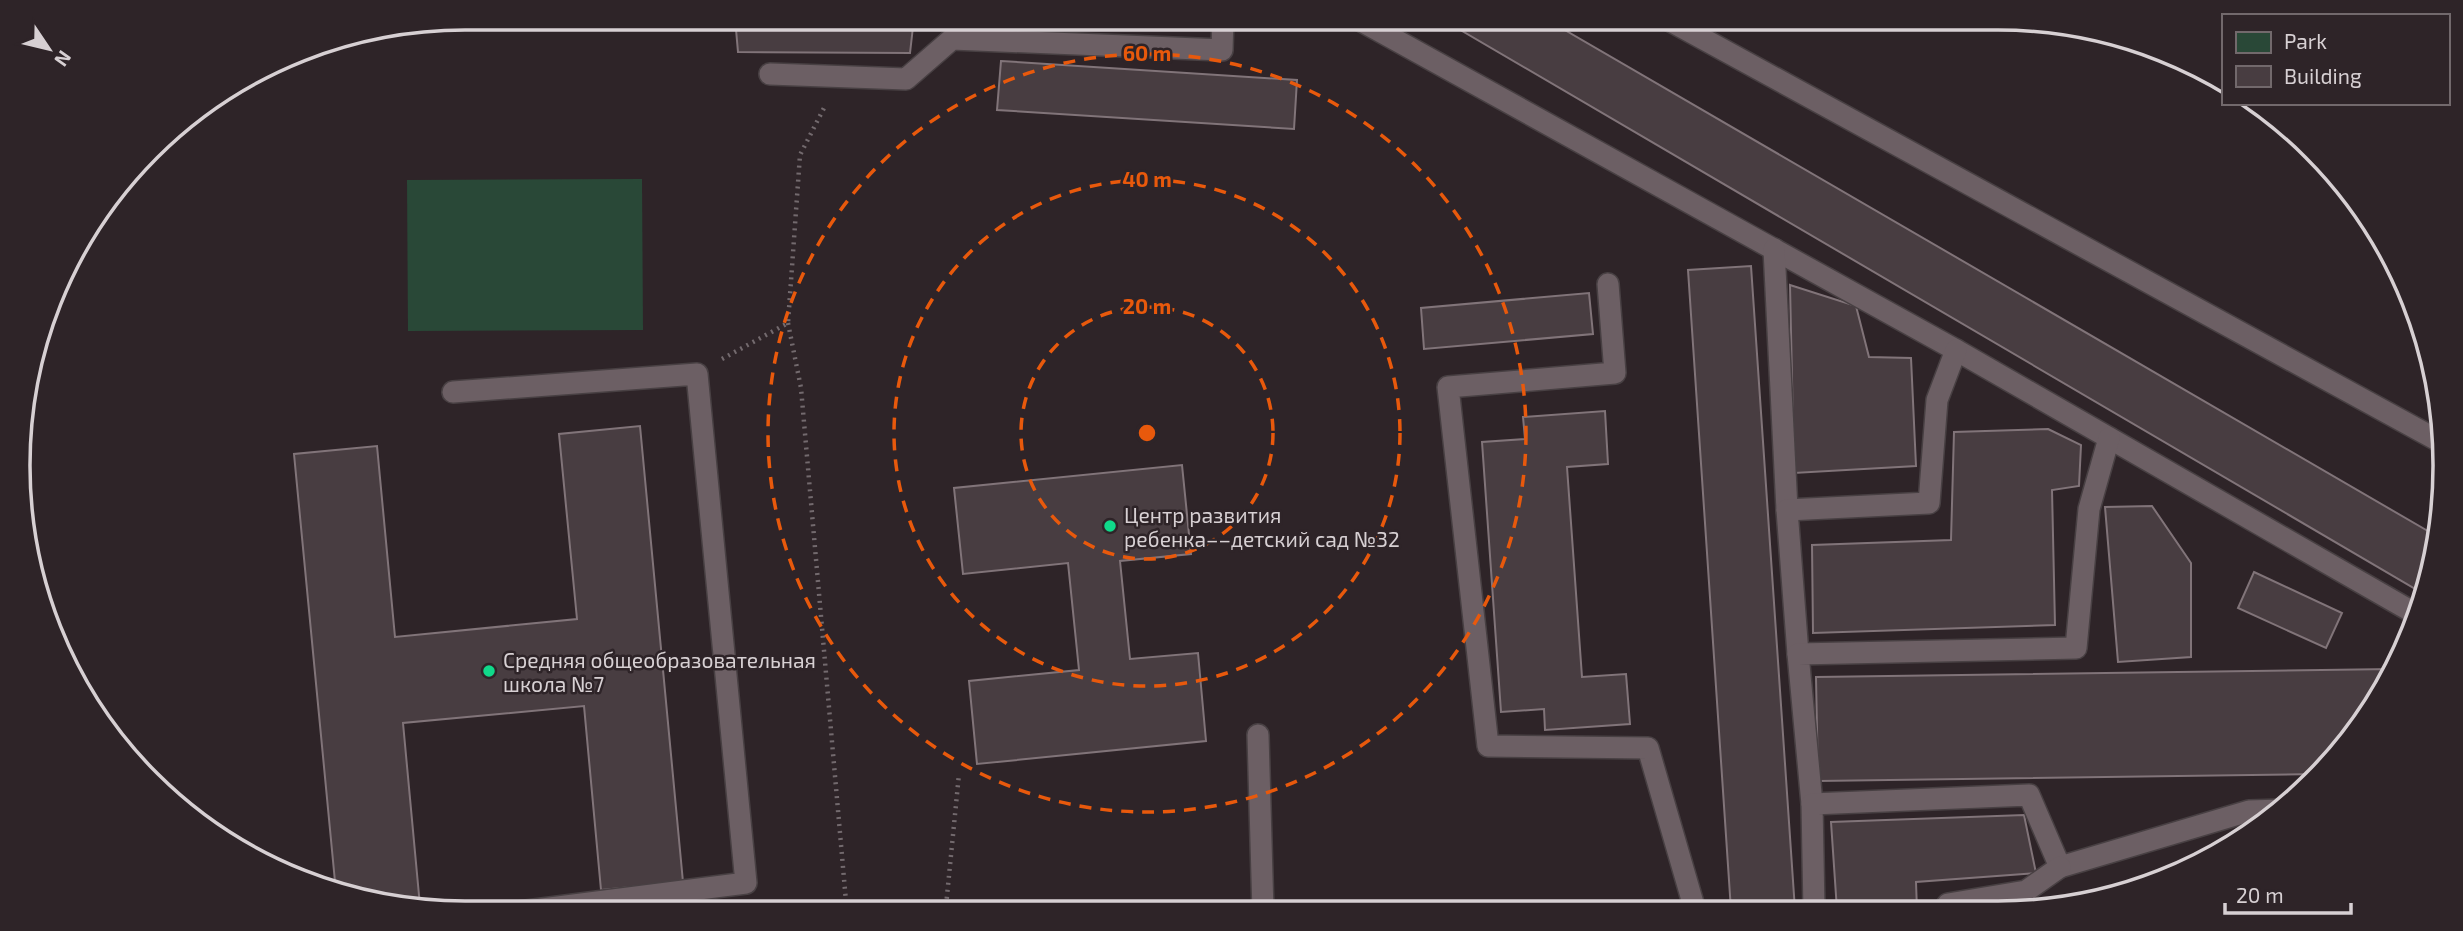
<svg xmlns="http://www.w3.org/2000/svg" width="2463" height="931" viewBox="0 0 2463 931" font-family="'Exo 2',sans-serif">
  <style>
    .green { fill: #294837 }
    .building { fill: #483d41; stroke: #817479; stroke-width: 2 }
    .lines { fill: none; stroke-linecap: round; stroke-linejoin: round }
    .lane-casing { stroke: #484043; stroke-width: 24 }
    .path { stroke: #736a6e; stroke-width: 4.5; stroke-dasharray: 2 5; stroke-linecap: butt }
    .lane { stroke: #6c5f64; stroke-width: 21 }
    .ring { fill: none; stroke: #e8590c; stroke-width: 3.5; stroke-dasharray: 12 9 }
    .poi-dot { fill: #10d98a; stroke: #2e2428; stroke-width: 2.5 }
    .labels { text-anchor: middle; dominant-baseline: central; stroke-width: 5; stroke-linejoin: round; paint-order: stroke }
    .poi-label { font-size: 21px; fill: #d7d0d3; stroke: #2e2428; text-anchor: start }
    .rim { fill: none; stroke: #d7d0d3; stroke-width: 3.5 }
    .centre { fill: #e8590c; stroke: #2e2428; stroke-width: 3.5 }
    .ring-label { font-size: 21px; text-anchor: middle; font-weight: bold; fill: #e8590c; stroke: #2e2428; stroke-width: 5; stroke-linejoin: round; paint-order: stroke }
  </style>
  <rect width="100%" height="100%" fill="#2e2428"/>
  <!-- green -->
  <polygon class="green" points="642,179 643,330 408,331 407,180"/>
  <!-- building -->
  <g class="building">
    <polygon points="735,18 914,18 910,53 738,52"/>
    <polygon points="1079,18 1177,18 1177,22"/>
    <polygon points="1440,18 1544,18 2433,534 2430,582 2424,594"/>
    <polygon points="1001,61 1297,80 1294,129 997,110"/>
    <polygon points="1751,266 1795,910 1731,910 1688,270"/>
    <polygon points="1790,285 1856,306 1869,357 1911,358 1916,466 1794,473"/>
    <polygon points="1589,293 1593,334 1424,349 1421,308"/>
    <polygon points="1605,411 1608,464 1567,467 1582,677 1626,674 1630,724 1545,730 1544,709 1501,712 1482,442 1525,439 1523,417"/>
    <polygon points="640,426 683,882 601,890 584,706 403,723 420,906 349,898 336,892 294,454 377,446 395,637 577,619 559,434"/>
    <polygon points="2048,429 2081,445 2079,486 2052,490 2055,625 1813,633 1812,545 1951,540 1954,432"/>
    <polygon points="1182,465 1191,554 1120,561 1130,659 1198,653 1206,741 977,764 969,681 1079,670 1068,563 963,574 954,488"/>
    <polygon points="2152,506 2191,563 2191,657 2118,662 2105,507"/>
    <polygon points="2254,572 2342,613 2326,648 2238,608"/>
    <polygon points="2391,669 2370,714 2318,774 1818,781 1816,677"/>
    <polygon points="2024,815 2036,873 1916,882 1917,910 1837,910 1831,822"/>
  </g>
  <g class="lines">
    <!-- lane casing -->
    <g class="lane-casing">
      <g id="lane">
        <polyline points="1356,18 1956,350 2416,614"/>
        <polyline points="1665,18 2439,441"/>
        <polyline points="770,74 906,79 952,39 1222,50 1223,18"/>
        <polyline points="1774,249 1787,510"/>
        <polyline points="1608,284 1615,373 1448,387 1488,746 1648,748 1695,910"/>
        <polyline points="453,392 697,374 746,883 511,913"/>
        <polyline points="1798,654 1787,510 1929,503 1937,400 1956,350"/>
        <polyline points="1258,735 1263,912"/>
        <polyline points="1812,804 1798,654 2076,648 2089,509 2109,438"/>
        <polyline points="1814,910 1812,804 2029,795 2060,867 2249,811 2282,810"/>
        <polyline points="1944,910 1948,904 2026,891 2060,867"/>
      </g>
    </g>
    <!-- path -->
    <g class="path">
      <polyline points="788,323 801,388 847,913"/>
      <polyline points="722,359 788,323 800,155 824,108"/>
      <polyline points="943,912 946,906 959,774"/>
    </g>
    <!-- lane -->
    <use href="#lane" class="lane"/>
  </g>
  <!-- distance rings -->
  <g class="ring">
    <circle cx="1147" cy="433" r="126"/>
    <circle cx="1147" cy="433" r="253"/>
    <circle cx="1147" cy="433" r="379"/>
  </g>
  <!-- markers -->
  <g class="poi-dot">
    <circle cx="1110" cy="526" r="7"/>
    <circle cx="489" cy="671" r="7"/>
  </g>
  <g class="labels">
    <!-- poi labels -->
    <g class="poi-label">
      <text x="1124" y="514">Центр развития<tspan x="1124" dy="24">ребенка––детский сад №32</tspan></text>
      <text x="503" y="659">Средняя общеобразовательная<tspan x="503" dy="24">школа №7</tspan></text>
    </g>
  </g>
  <!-- crop -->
  <path d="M0 0H2463V931H0ZM465 30H1998A435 435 0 0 1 2433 465V466A435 435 0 0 1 1998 901H465A435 435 0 0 1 30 466V465A435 435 0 0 1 465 30Z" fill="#2e2428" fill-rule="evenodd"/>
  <path class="rim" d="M465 30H1998A435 435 0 0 1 2433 465V466A435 435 0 0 1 1998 901H465A435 435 0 0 1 30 466V465A435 435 0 0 1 465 30Z"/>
  <circle cx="1147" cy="433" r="10" class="centre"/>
  <g class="ring-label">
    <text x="1147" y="61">60 m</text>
    <text x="1147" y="187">40 m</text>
    <text x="1147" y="314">20 m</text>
  </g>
  <!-- legend -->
  <rect x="2222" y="14" width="228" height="91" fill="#2e2428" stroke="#72696c" stroke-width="2"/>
  <rect x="2236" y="32" width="35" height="21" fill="#294837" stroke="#72696c" stroke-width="2"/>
  <text x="2284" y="49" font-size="21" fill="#d7d0d3">Park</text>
  <rect x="2236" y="66" width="35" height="21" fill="#483d41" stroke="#72696c" stroke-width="2"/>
  <text x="2284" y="84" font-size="21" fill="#d7d0d3">Building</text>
  <!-- north arrow -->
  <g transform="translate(49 49) rotate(125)" stroke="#2e2428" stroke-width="5" paint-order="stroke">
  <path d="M0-5L12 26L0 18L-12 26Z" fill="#d7d0d3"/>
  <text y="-10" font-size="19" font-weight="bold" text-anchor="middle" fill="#d7d0d3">N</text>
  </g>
  <!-- scale -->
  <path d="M2225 903v10h126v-10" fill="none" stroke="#d7d0d3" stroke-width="3.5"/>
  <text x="2236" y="903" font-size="21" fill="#d7d0d3" stroke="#2e2428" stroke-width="5" paint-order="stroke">20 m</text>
</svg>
